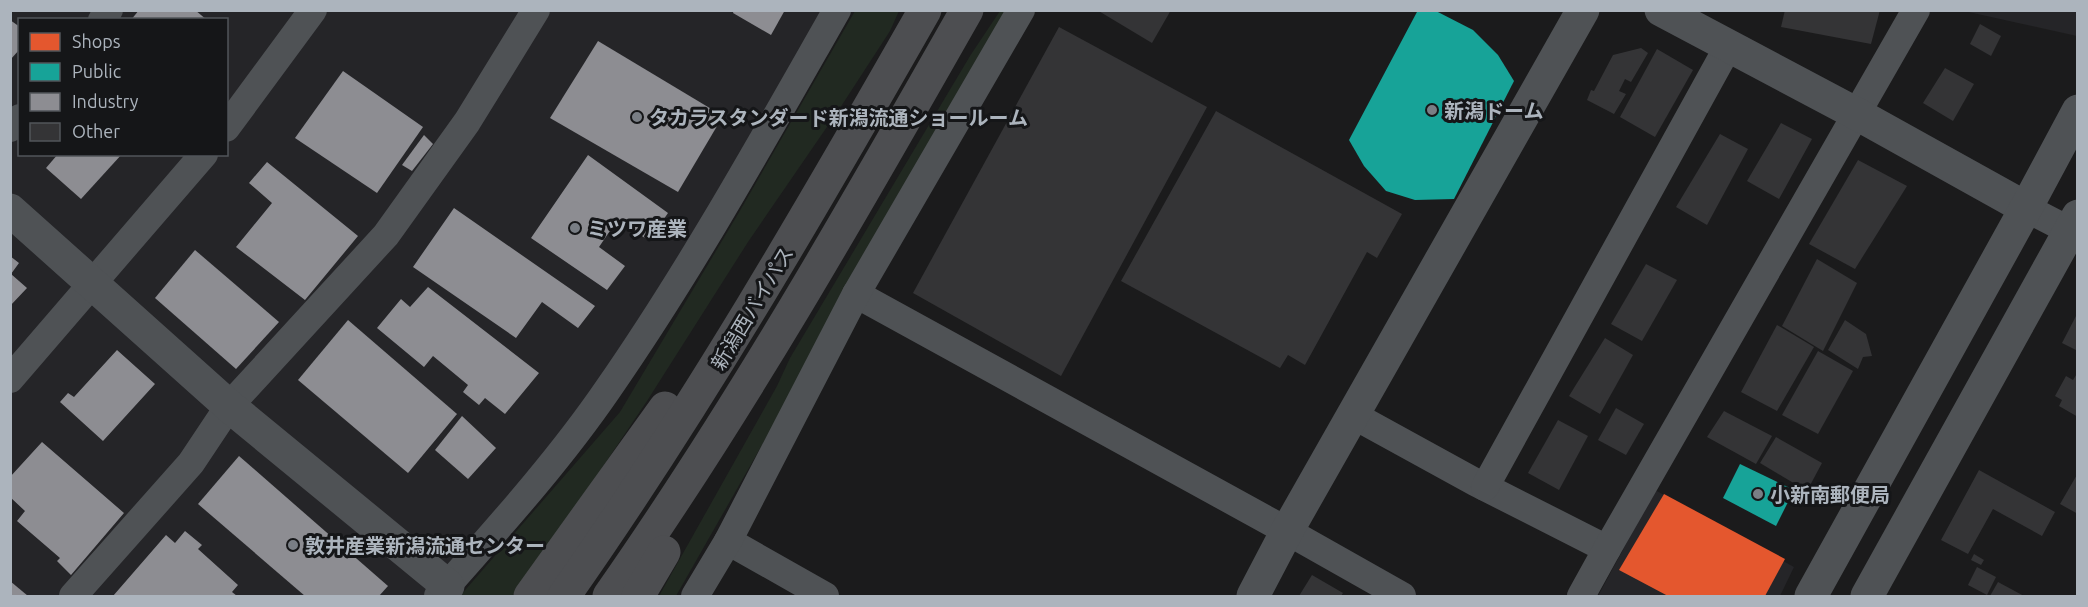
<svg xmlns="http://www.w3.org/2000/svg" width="2088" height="607" viewBox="0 0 2088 607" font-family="Ubuntu,'Noto Sans JP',sans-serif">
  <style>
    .built { fill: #252528; fill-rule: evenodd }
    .green { fill: #212921 }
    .shops { fill: #e4572e }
    .public { fill: #17a398 }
    .industry { fill: #8d8d92 }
    .building { fill: #343436 }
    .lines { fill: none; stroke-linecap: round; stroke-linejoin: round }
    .minor { stroke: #4f5255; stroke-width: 28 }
    .tertiary { stroke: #4f5255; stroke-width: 33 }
    .motorway { stroke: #4d4e51; stroke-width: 33 }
    .poi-dot { fill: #797e85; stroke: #151618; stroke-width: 2 }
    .labels { text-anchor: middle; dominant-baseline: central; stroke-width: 6; stroke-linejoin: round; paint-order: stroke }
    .poi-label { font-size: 20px; font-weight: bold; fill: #acb4bd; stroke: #151618; text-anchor: start }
    .street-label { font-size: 20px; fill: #acb4bd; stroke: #151618 }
  </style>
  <rect width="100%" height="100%" fill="#1b1b1c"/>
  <!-- built -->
  <g class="built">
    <path d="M 10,11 L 835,11 L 647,332 L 433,596 L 11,596 ZM 20,20 L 226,20 L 226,154 L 20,154 Z"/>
    <polygon points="1964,11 2077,11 2077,36"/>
    <polygon points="1655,490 1794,567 1780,596 1598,596"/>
  </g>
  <!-- green -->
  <g class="green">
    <polygon points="855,11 899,11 890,31 840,108 748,242 647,401 536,566 512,596 460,596 620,412 738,214"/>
    <polygon points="1000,11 1012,11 877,243 676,596 659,596 777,386 790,358 970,56"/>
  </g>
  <!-- shops -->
  <polygon class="shops" points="1664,494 1785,559 1765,596 1668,596 1619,570"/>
  <!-- public -->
  <g class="public">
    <polygon points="1418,10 1434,10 1473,30 1498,55 1514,81 1454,199 1415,200 1386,191 1364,166 1349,140"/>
    <polygon points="1740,464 1794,490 1776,526 1723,498"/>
  </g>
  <!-- industry -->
  <g class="industry">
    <polygon points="139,10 195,10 207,20 131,20"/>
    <polygon points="734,10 785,10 771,35 733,13"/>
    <polygon points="10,20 20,27 20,49 10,60"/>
    <polygon points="598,41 723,116 678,192 550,118"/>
    <polygon points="343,71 423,127 377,193 295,138"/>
    <polygon points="424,135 433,144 412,171 402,165"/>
    <polygon points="58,154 122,154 81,199 46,168"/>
    <polygon points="588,155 668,213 649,241 618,219 599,247 625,266 607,290 531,238"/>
    <polygon points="267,162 358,236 305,300 236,247 272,203 249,183"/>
    <polygon points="454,208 595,306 578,328 542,302 516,338 413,267"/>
    <polygon points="195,250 279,322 236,369 155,298"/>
    <polygon points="10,256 19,263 11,274 27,288 10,306"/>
    <polygon points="428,287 539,373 505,414 485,398 479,405 463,392 468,385 433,356 424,367 377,328 401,299 410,307"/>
    <polygon points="348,320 457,414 408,473 298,380"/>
    <polygon points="117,350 155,384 103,441 60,402 68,393 74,397"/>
    <polygon points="462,416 496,448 468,479 435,450"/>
    <polygon points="42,442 124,513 71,575 57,561 60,558 17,521 25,511 10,497 10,477"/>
    <polygon points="239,456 388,586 379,596 305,596 198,504"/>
    <polygon points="185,531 202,545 198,549 238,585 232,592 237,596 113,596 166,535 175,543"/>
    <polygon points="10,581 28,596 10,596"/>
  </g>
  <!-- building -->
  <g class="building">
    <polygon points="1097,10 1171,10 1152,43"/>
    <polygon points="1785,10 1880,10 1871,44 1781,27"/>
    <polygon points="1980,24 2001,36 1991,56 1970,44"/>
    <polygon points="1059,27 1207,107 1061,376 913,293"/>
    <polygon points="1641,48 1648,53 1631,82 1625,79 1619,91 1626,94 1614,114 1587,100 1591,90 1594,91 1613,55"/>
    <polygon points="1657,49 1693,70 1655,137 1620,117"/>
    <polygon points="1945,68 1974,84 1953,121 1923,103"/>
    <polygon points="1216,111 1402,214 1377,258 1367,252 1305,365 1288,355 1280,368 1121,281"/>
    <polygon points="1781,123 1812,139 1779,199 1747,181"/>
    <polygon points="1720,134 1748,149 1707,225 1676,207"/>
    <polygon points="1858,160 1907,186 1855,269 1809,244"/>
    <polygon points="1817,259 1857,283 1823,351 1782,326"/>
    <polygon points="1646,264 1677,280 1642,341 1611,324"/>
    <polygon points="2076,316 2078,317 2078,351 2062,343"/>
    <polygon points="1845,320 1866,334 1872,356 1863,357 1858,369 1828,350"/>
    <polygon points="1777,325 1814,347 1777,411 1741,392"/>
    <polygon points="1605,338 1633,355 1600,414 1569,396"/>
    <polygon points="1818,351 1853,371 1818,434 1782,415"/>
    <polygon points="2078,372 2078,417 2059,406 2062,400 2055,396 2066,376 2073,380"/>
    <polygon points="1616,408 1644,424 1626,455 1598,440"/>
    <polygon points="1724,411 1772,436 1756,464 1707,437"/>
    <polygon points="1558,420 1588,436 1559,490 1528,473"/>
    <polygon points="1776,437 1822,463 1807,491 1760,463"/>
    <polygon points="1979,470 2055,512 2042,536 1993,509 1968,554 1941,540"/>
    <polygon points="2078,473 2078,514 2060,504"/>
    <polygon points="1974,554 1984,560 1981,565 1971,560"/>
    <polygon points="1977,567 1996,577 1987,595 1968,585"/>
    <polygon points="1312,575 1343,593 1341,596 1299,596"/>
    <polygon points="1998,582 2024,596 1990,596"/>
  </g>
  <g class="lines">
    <!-- minor -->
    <g class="minor">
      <polyline points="102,20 109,10"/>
      <polyline points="10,128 20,118"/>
      <polyline points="226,128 313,10"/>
      <polyline points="2026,208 2078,235"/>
      <polyline points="856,294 1287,531 1402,596"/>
      <polyline points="10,379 204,154"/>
      <polyline points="1353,415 1475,482 1607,549"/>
      <polyline points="1485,487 1729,45"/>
      <polyline points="728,541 825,596"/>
      <polyline points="73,596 191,463 229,406 386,235 467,122 536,10"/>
      <path d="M 438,596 C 497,529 558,462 608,389 C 692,268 764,138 837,10"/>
      <polyline points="695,596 728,541 856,294 1021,10"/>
      <polyline points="1581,596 1607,549 1916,10"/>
    </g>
    <!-- tertiary -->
    <g class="tertiary">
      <polyline points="1661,10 1857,114 2026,208"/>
      <polyline points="10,210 229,406 448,586"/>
      <polyline points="1253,596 1287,531 1583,10"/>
      <polyline points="1811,596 2026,208 2078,111"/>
      <polyline points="1867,596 2078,216"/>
    </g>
    <!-- motorway -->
    <g class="motorway">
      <polyline points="530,596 665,408"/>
      <path d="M 564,596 C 696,408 811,210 925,10"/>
      <path d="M 609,596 C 740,409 854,209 967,10"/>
      <polyline points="638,596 664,552"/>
    </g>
  </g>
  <!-- markers -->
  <g class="poi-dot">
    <circle cx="1432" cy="110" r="6"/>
    <circle cx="637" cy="117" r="6"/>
    <circle cx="575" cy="228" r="6"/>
    <circle cx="1758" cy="494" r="6"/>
    <circle cx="293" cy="545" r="6"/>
  </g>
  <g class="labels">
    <!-- poi labels -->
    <g class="poi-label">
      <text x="1444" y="110">新潟ドーム</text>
      <text x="649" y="117">タカラスタンダード新潟流通ショールーム</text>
      <text x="587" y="228">ミツワ産業</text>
      <text x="1770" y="494">小新南郵便局</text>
      <text x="305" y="545">敦井産業新潟流通センター</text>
    </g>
    <!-- street labels -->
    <g class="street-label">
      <text transform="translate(752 308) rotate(-59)">新潟西バイパス</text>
    </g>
  </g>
  <!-- border -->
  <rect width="2088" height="607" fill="none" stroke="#acb4bd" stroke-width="24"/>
  <!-- legend -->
  <rect x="18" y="18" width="210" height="138" fill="#151618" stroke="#51555a" stroke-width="1.5"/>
  <rect x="30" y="33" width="30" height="18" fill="#e4572e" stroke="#51555a" stroke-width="1.5"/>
  <text x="72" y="48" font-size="18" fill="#acb4bd">Shops</text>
  <rect x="30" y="63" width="30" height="18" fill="#17a398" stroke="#51555a" stroke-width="1.5"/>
  <text x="72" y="78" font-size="18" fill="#acb4bd">Public</text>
  <rect x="30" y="93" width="30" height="18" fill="#8d8d92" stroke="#51555a" stroke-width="1.5"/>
  <text x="72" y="108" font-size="18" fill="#acb4bd">Industry</text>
  <rect x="30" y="123" width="30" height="18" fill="#343436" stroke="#51555a" stroke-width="1.5"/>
  <text x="72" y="138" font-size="18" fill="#acb4bd">Other</text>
</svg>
